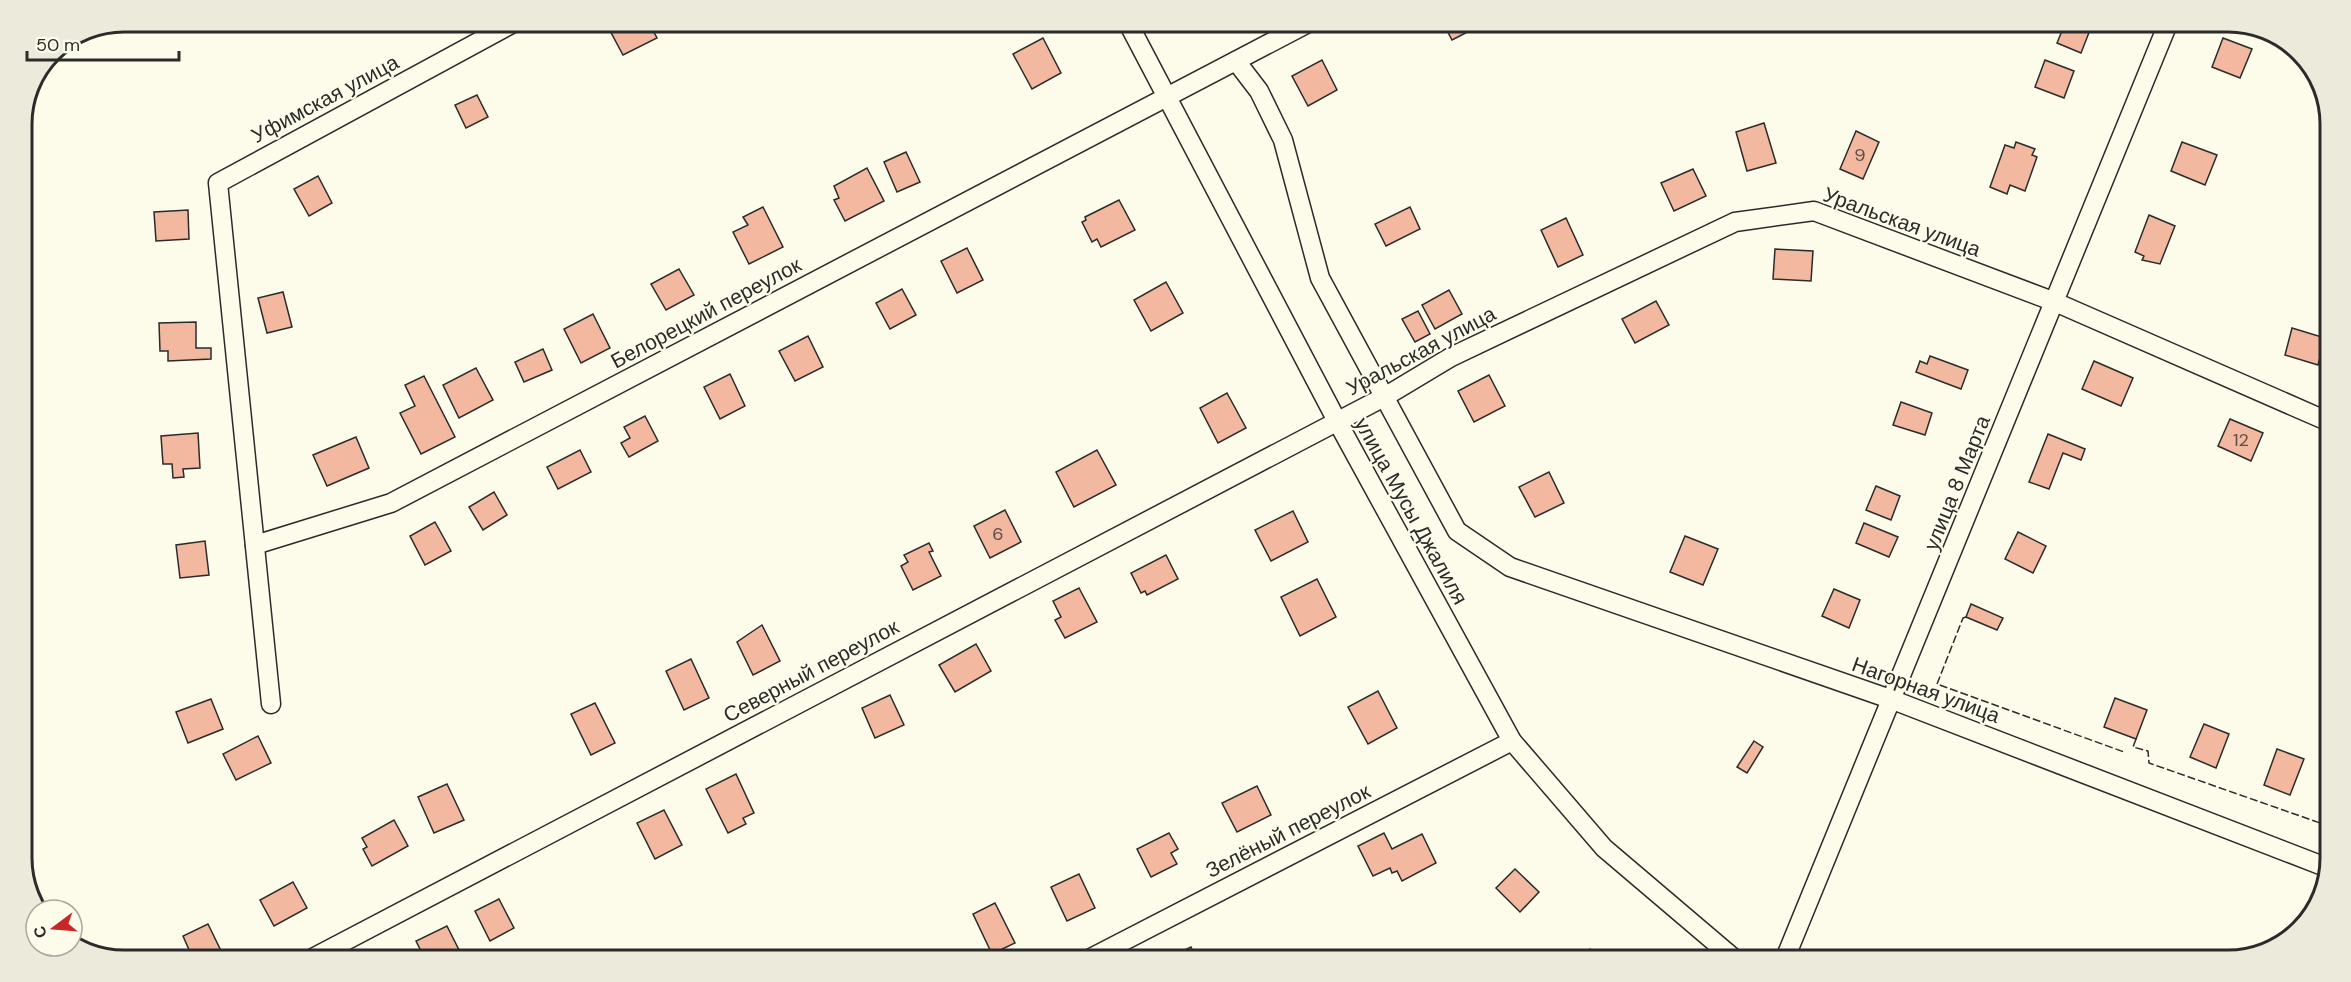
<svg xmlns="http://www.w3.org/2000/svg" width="2351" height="982" viewBox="0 0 2351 982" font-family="'DM Sans',sans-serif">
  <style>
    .building { fill: #f2b8a0; stroke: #2b2b2b; stroke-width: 1.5 }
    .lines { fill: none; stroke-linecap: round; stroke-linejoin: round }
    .street-casing { stroke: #2b2b2b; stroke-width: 21 }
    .street { stroke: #fdfbea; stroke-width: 18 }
    .fence { stroke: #2b2b2b; stroke-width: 1.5; stroke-dasharray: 8 3; stroke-linecap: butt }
    .labels { text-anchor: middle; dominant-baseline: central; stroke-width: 4.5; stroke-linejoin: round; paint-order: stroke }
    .number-label { font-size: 18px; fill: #5d4e48 }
    .street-label { font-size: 21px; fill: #2b2b2b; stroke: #fdfbea }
    .rim { fill: none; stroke: #2b2b2b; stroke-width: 3 }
  </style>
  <rect width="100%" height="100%" fill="#fdfbea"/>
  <!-- building -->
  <g class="building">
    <polygon points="616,21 648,21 657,38 623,55 607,25"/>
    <polygon points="1442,21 1486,21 1487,22 1452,40"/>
    <polygon points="2066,21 2090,30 2081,53 2057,43"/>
    <polygon points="1043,38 1061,73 1032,89 1013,54"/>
    <polygon points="2223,38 2252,49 2240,78 2212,67"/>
    <polygon points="1322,60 1337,90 1308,106 1292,76"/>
    <polygon points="2045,60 2074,71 2064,98 2035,87"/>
    <polygon points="477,95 488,117 466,128 455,105"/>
    <polygon points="1764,123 1776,163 1747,171 1736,132"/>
    <polygon points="1856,131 1879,142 1863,179 1840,169"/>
    <polygon points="2016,142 2035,149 2032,155 2037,157 2025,191 2010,185 2007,194 1990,187 2005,145 2014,148"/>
    <polygon points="2182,142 2217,155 2205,185 2171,171"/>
    <polygon points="906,152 920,182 897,192 884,162"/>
    <polygon points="867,168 884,201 845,221 834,200 839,198 834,186"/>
    <polygon points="1693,169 1706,196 1674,211 1661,183"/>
    <polygon points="318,176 332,203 309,216 294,189"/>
    <polygon points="1119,200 1135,230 1101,247 1097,239 1092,242 1082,222 1086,220 1085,217"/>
    <polygon points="763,207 783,247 749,264 733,232 748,225 743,217"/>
    <polygon points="1410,207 1420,229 1386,246 1375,224"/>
    <polygon points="188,210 189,239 156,241 154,212"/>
    <polygon points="2149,215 2175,226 2160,264 2142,260 2144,256 2135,252"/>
    <polygon points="1566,218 1583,255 1558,267 1541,230"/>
    <polygon points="967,248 983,280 957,293 941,261"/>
    <polygon points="1775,249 1813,251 1811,281 1773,279"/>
    <polygon points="679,269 694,295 666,310 651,284"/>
    <polygon points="1166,282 1183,313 1151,331 1134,300"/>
    <polygon points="902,289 916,315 890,329 876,303"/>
    <polygon points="1449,290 1462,314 1435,329 1422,305"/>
    <polygon points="283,292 292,327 267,333 258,298"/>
    <polygon points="1656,301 1669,325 1635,343 1622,319"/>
    <polygon points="1418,311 1430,334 1415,342 1402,319"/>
    <polygon points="593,314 610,348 581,363 564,329"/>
    <polygon points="196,322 196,348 211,348 211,359 168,361 168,351 160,351 159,323"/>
    <polygon points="2292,328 2325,338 2318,365 2285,355"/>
    <polygon points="808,336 823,367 795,381 779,351"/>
    <polygon points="543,349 552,370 524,382 515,362"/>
    <polygon points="1930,356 1968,370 1961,389 1916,372 1920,361 1927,364"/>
    <polygon points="2094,361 2133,378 2121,406 2082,389"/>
    <polygon points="476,368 493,400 459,418 443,385"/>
    <polygon points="730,374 745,406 720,419 704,387"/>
    <polygon points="1489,375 1505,406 1474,422 1458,391"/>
    <polygon points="424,376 455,437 421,454 400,413 415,406 405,385"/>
    <polygon points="1227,393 1246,428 1218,443 1200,408"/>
    <polygon points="1901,402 1932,413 1925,435 1893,425"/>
    <polygon points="645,416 658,441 629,457 621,443 630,438 624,427"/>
    <polygon points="2230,419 2263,433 2251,461 2218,446"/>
    <polygon points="198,433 200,468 183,469 184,477 173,478 172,464 163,464 161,436"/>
    <polygon points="2048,434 2085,449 2081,460 2063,453 2049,489 2029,482"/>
    <polygon points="356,437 369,468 327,486 313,455"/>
    <polygon points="580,450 591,472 558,489 547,467"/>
    <polygon points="1097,450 1116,485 1074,507 1056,472"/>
    <polygon points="1549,472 1564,503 1535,517 1519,487"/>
    <polygon points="1876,486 1900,496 1891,520 1866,510"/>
    <polygon points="494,492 507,515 483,530 469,507"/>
    <polygon points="1005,510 1021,542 990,558 974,526"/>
    <polygon points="1293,511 1308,542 1271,561 1255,530"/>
    <polygon points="435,522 451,551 425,565 410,536"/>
    <polygon points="1864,523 1898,537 1889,557 1856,543"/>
    <polygon points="2018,532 2046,546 2033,573 2005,559"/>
    <polygon points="1685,536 1718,549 1703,585 1670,572"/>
    <polygon points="205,541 209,575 180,578 176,545"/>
    <polygon points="929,543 933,551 929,552 941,576 913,590 901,566 908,562 904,555"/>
    <polygon points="1166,555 1178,579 1147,595 1145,591 1141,593 1131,573"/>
    <polygon points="1317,579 1336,617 1300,636 1281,597"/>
    <polygon points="1079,588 1097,622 1065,638 1055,620 1061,617 1053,601"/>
    <polygon points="1834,589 1860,600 1849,628 1822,616"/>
    <polygon points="1971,604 2003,618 1997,630 1966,617"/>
    <polygon points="762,625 780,661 753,675 737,642"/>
    <polygon points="976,644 991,671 955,692 939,665"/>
    <polygon points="691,659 709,698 684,710 666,671"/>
    <polygon points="1378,691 1397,728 1368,744 1348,707"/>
    <polygon points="890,695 904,725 875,738 862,708"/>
    <polygon points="2115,698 2147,710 2136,739 2104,727"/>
    <polygon points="211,699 223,729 188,743 176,712"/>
    <polygon points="595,703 615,743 591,755 571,714"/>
    <polygon points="2204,724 2229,734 2216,768 2190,757"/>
    <polygon points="258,736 271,763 236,780 223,754"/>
    <polygon points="1754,741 1763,747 1747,773 1737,767"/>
    <polygon points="2277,749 2304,759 2290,795 2264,785"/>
    <polygon points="736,774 754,813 743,818 746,824 728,833 706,789"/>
    <polygon points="447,784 464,820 434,833 418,797"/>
    <polygon points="1257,786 1271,815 1237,832 1222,803"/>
    <polygon points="664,810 682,845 655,859 637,823"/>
    <polygon points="394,820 408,846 372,866 363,849 367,847 362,838"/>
    <polygon points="1169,833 1178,849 1171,853 1177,864 1151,877 1137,849"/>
    <polygon points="1384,833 1392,849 1422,834 1436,863 1402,881 1397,871 1392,873 1390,868 1373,876 1358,846"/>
    <polygon points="1515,869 1539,892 1520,912 1496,888"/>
    <polygon points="1079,874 1095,908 1067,921 1051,887"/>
    <polygon points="293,882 307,908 274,926 260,900"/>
    <polygon points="499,899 514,928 490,941 475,911"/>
    <polygon points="995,903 1015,943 992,954 973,914"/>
    <polygon points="208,924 223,955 210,961 194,961 183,936"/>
    <polygon points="447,926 459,950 436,961 426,961 416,941"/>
    <polygon points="1191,947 1197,961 1161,961"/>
    <polygon points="1590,949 1602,961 1578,961"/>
    <polygon points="934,953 938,961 920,961"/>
  </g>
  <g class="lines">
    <!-- street casing -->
    <g class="street-casing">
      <g id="street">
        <polyline points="1127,21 1337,421 1512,741 1604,848 1737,961"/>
        <polyline points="1236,61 1259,91 1283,140 1320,278 1457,531 1510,567 1893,700 2323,866"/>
        <polyline points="255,545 391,503 1312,21"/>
        <polyline points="271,704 218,183 517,21"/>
        <polyline points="307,961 1386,396 1451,357 1735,222 1814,211 2055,302 2327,421"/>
        <polyline points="1085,961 1512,741"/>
        <polyline points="1784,961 2169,21"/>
      </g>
    </g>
    <!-- street -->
    <use href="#street" class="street"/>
    <!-- fence -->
    <g class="fence">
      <polyline points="1966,617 1963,618 1937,684 2124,752"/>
      <polyline points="2136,739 2133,747 2148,751 2149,763 2323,824"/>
    </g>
  </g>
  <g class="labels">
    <!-- number labels -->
    <g class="number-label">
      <text x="1860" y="155">9</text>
      <text x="2241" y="440">12</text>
      <text x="998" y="534">6</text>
    </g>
    <!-- street labels -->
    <g class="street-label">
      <text transform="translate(325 99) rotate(-28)">Уфимская улица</text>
      <text transform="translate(1902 222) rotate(20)">Уральская улица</text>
      <text transform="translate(706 313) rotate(-28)">Белорецкий переулок</text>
      <text transform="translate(1421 351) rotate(-28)">Уральская улица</text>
      <text transform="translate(1957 483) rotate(-68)">улица 8 Марта</text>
      <text transform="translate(1411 511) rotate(61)">улица Мусы Джалиля</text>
      <text transform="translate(811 671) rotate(-28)">Северный переулок</text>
      <text transform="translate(1926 690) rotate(20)">Нагорная улица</text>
      <text transform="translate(1288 831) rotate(-27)">Зелёный переулок</text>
    </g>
  </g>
  <!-- crop -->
  <path d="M0 0H2351V982H0ZM124 32H2228A92 92 0 0 1 2320 124V858A92 92 0 0 1 2228 950H124A92 92 0 0 1 32 858V124A92 92 0 0 1 124 32Z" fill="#eceadb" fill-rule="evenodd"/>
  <path class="rim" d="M124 32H2228A92 92 0 0 1 2320 124V858A92 92 0 0 1 2228 950H124A92 92 0 0 1 32 858V124A92 92 0 0 1 124 32Z"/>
  <!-- north arrow -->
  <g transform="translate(54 928) rotate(254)"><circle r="28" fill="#fdfbea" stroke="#a9a89e" stroke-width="1.5"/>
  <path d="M0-4.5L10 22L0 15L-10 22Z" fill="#c62828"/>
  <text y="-9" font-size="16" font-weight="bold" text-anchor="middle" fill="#2b2b2b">С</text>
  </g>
  <!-- scale -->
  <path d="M27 51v9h152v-9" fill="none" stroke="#2b2b2b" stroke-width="3"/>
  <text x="36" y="51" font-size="18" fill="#2b2b2b" stroke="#fdfbea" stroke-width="4.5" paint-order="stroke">50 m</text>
</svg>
